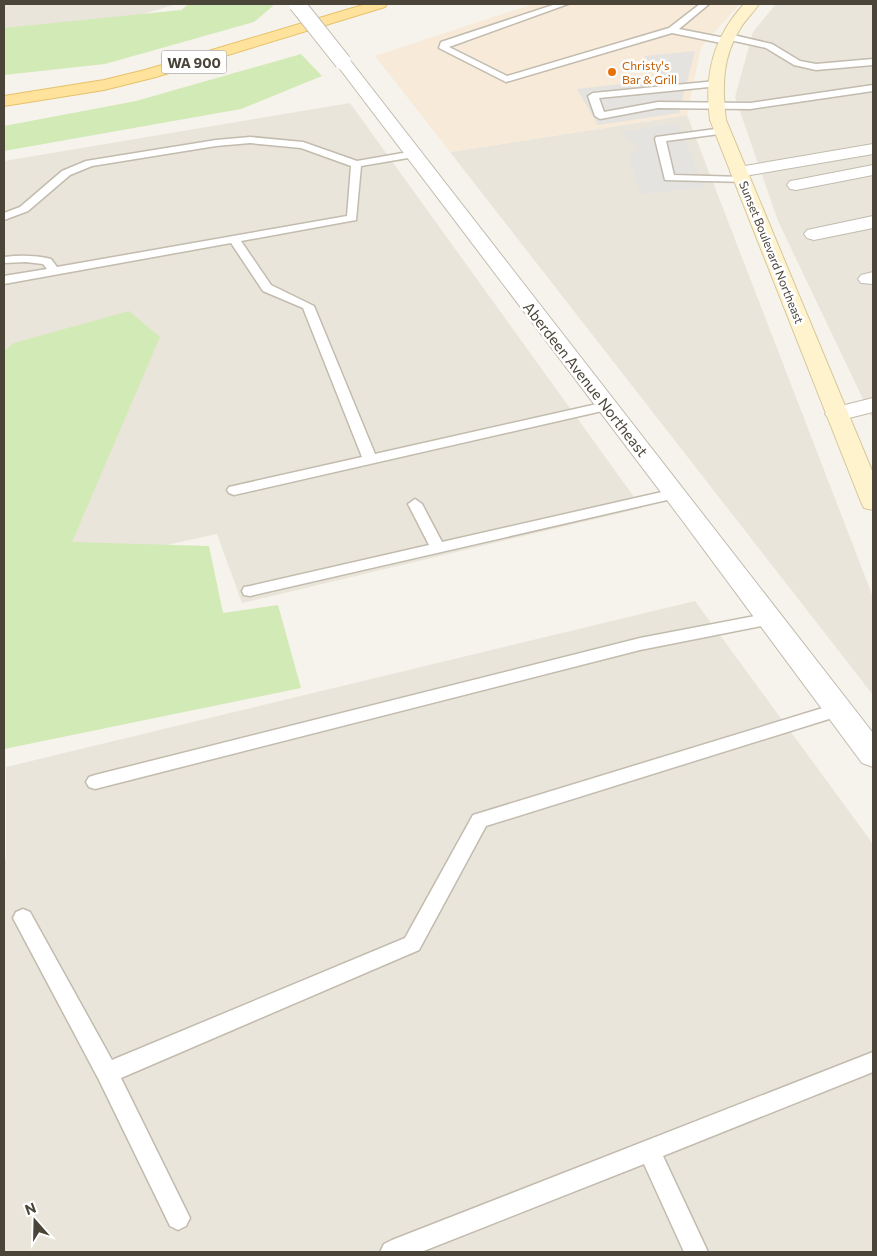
<svg xmlns="http://www.w3.org/2000/svg" width="877" height="1256" viewBox="0 0 877 1256" font-family="Commissioner,sans-serif">
  <style>
    .residential { fill: #eae5da }
    .commercial { fill: #f7ead8 }
    .green { fill: #d2eab5 }
    .parking { fill: #e5e3e0 }
    .lines { fill: none; stroke-linecap: round; stroke-linejoin: round }
    .service-casing { stroke: #c2bbae; stroke-width: 3 }
    .minor-casing { stroke: #c2bbae; stroke-width: 2 }
    .tertiary-casing { stroke: #c2bbae; stroke-width: 2 }
    .secondary-casing { stroke: #d6c79b; stroke-width: 2 }
    .primary-casing { stroke: #e6c16a; stroke-width: 2 }
    .service { fill: #fff; fill-rule: evenodd }
    .minor { fill: #fff; fill-rule: evenodd }
    .tertiary { fill: #fff; fill-rule: evenodd }
    .secondary { fill: #fff3cd; fill-rule: evenodd }
    .primary { fill: #ffe39c; fill-rule: evenodd }
    .tertiary-bridge-casing { stroke: #c2bbae; stroke-width: 18; stroke-linecap: butt }
    .tertiary-bridge { stroke: #fff; stroke-width: 16 }
    .food-dot { fill: #e8710a; stroke: #fff; stroke-width: 2 }
    .labels { text-anchor: middle; dominant-baseline: central; stroke-width: 5; stroke-linejoin: round; paint-order: stroke }
    .far-food-label { font-size: 12px; fill: #c56008; stroke: #fff; text-anchor: start }
    .far-street-label { font-size: 12px; fill: #4b4439; stroke: #fff }
    .shield { fill: #fff; stroke: #817c74; stroke-width: 1 }
    .shield-label { font-size: 14px; font-weight: bold; fill: #4b4439 }
    .street-label { font-size: 15px; fill: #4b4439; stroke: #fff }
  </style>
  <rect width="100%" height="100%" fill="#f6f3ec"/>
  <!-- residential -->
  <g class="residential">
    <polygon points="4,4 177,4 93,29 4,42"/>
    <polygon points="776,4 873,4 873,420 778,221 735,97 753,32"/>
    <polygon points="350,103 642,508 242,603 217,534 42,572 4,447 4,161"/>
    <polygon points="687,115 873,597 873,695 450,152"/>
    <polygon points="695,601 873,844 873,1252 4,1252 4,860 6,859 6,767"/>
  </g>
  <!-- commercial -->
  <polygon class="commercial" points="533,4 740,4 701,47 687,115 450,152 375,56"/>
  <!-- green -->
  <g class="green">
    <polygon points="189,4 272,4 273,6 254,22 105,64 4,75 4,28 181,10"/>
    <polygon points="301,54 322,76 241,109 4,151 4,126 136,101"/>
    <polygon points="129,311 160,337 72,542 209,546 223,613 278,605 301,688 4,749 4,351 14,343"/>
  </g>
  <!-- parking -->
  <g class="parking">
    <polygon points="695,51 679,113 598,125 577,89 664,79 644,56"/>
    <polygon points="678,123 704,188 640,194 628,153 640,150 619,132"/>
  </g>
  <g class="lines">
    <!-- service casing -->
    <g class="service-casing">
      <g id="service">
        <polygon points="556,4 568,4 449,47 507,76 669,28 700,4 709,4 679,29 725,38 729,34 772,44 800,61 816,64 873,59 873,65 816,70 794,65 766,48 730,40 726,44 672,33 506,82 439,48 441,42"/>
        <polygon points="716,81 719,82 719,86 599,98 604,112 658,102 750,103 873,85 873,91 750,109 658,108 600,119 595,116 588,96 593,93"/>
        <polygon points="723,128 728,131 727,133 666,141 674,175 743,177 748,180 747,182 665,180 655,139 656,137"/>
        <path d="M 250,137 L 303,142 L 357,161 L 414,151 L 419,154 L 414,157 L 361,166 L 356,220 L 241,241 L 271,285 L 314,306 L 375,454 L 606,402 L 613,406 L 611,409 L 234,495 L 229,493 L 227,490 L 229,487 L 362,457 L 303,308 L 263,291 L 231,243 L 4,284 L 4,276 L 47,269 L 43,264 L 26,262 L 4,263 L 4,257 C 20,255 35,255 51,259 L 57,267 L 347,216 L 351,166 L 301,148 L 250,143 L 216,146 L 92,166 L 70,175 L 28,211 L 4,220 L 4,213 L 20,207 L 62,171 L 86,161 L 216,140 Z"/>
        <polygon points="675,489 680,491 682,494 680,497 250,596 244,595 242,591 244,587 250,586 429,545 408,504 415,499 422,504 442,542"/>
        <polygon points="770,613 776,615 778,619 776,623 640,650 95,789 89,787 86,782 89,777 95,775 640,638"/>
        <polygon points="839,703 845,704 848,709 845,714 486,826 419,950 121,1078 190,1218 186,1226 178,1230 170,1226 99,1080 13,918 16,912 23,909 30,912 112,1060 405,938 473,815"/>
        <polygon points="873,1052 873,1072 663,1156 708,1252 684,1252 644,1164 421,1252 380,1252 384,1244 392,1240"/>
      </g>
    </g>
    <!-- minor casing -->
    <g class="minor-casing">
      <g id="minor">
        <polygon points="873,144 873,154 739,177 733,176 730,172 733,168 739,167"/>
        <polygon points="873,165 873,175 796,190 790,189 787,185 790,181 796,180"/>
        <polygon points="873,216 873,228 814,240 807,238 804,234 807,230"/>
        <polygon points="873,272 873,284 861,283 858,279 861,275"/>
        <polygon points="873,398 873,412 837,421 829,419 825,414 829,409"/>
      </g>
    </g>
    <!-- tertiary casing -->
    <g class="tertiary-casing">
      <polygon id="tertiary" points="343,57 349,59 873,733 873,767 862,763 679,516 337,65 335,62"/>
    </g>
    <!-- secondary casing -->
    <g class="secondary-casing">
      <path id="secondary" d="M 744,4 L 759,4 C 753,13 745,20 740,29 C 722,57 722,88 726,120 L 873,473 L 873,510 L 864,508 L 861,502 L 710,120 C 704,75 713,38 744,4 Z"/>
    </g>
    <!-- primary casing -->
    <g class="primary-casing">
      <polygon id="primary" points="366,4 387,4 385,7 156,77 104,90 4,106 4,96 104,80 145,70"/>
    </g>
    <!-- service -->
    <use href="#service" class="service"/>
    <!-- minor -->
    <use href="#minor" class="minor"/>
    <!-- tertiary -->
    <use href="#tertiary" class="tertiary"/>
    <!-- secondary -->
    <use href="#secondary" class="secondary"/>
    <!-- primary -->
    <use href="#primary" class="primary"/>
    <!-- tertiary-bridge casing -->
    <g class="tertiary-bridge-casing">
      <polyline id="tertiary-bridge" points="297,4 343,62"/>
    </g>
    <!-- tertiary-bridge -->
    <use href="#tertiary-bridge" class="tertiary-bridge"/>
  </g>
  <!-- markers -->
  <circle class="food-dot" cx="612" cy="72" r="5"/>
  <g class="labels">
    <!-- far-food labels -->
    <g class="far-food-label">
      <text x="622" y="65">Christy's<tspan x="622" dy="14">Bar &amp; Grill</tspan></text>
    </g>
    <!-- far-street labels -->
    <g class="far-street-label">
      <text transform="translate(772 252) rotate(68)">Sunset Boulevard Northeast</text>
    </g>
    <!-- shield labels -->
    <rect class="shield" x="161.5" y="50.5" width="65" height="23" rx="4"/>
    <g class="shield-label">
      <text x="194" y="62">WA 900</text>
    </g>
    <!-- street labels -->
    <g class="street-label">
      <text transform="translate(586 379) rotate(52)">Aberdeen Avenue Northeast</text>
    </g>
  </g>
  <!-- border -->
  <rect width="877" height="1256" fill="none" stroke="#4b4439" stroke-width="10"/>
  <!-- north arrow -->
  <g transform="translate(35 1221) rotate(340)" stroke="#ffffff" stroke-width="4" paint-order="stroke">
  <path d="M0-4L9 19L0 12L-9 19Z" fill="#4b4439"/>
  <text y="-8" font-size="14" font-weight="bold" text-anchor="middle" fill="#4b4439">N</text>
  </g>
</svg>
